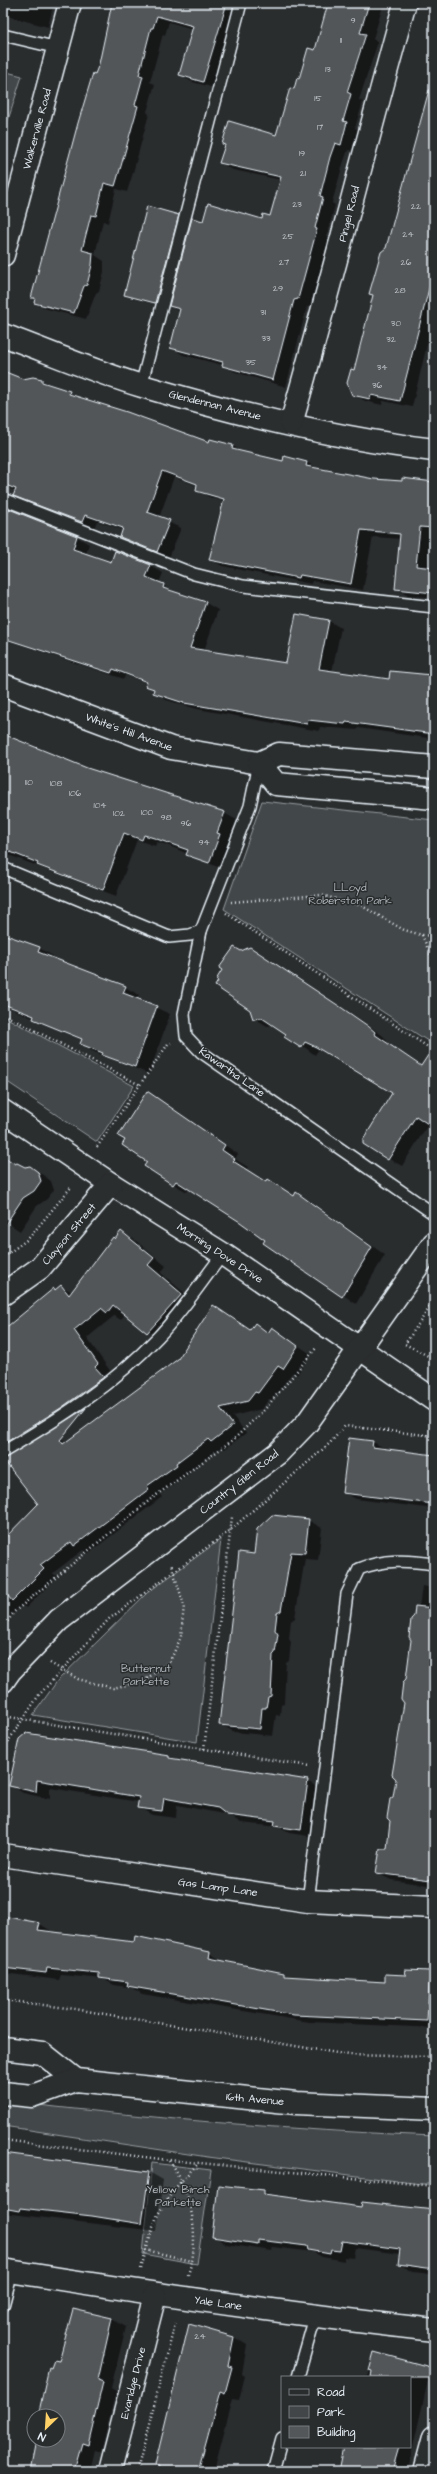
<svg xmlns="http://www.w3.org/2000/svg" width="437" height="2474" viewBox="0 0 437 2474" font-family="'Architects Daughter',sans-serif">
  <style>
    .green { fill: #424648; stroke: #959ca0 }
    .shadow { fill: #0007; fill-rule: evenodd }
    .building { fill: #535759; stroke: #e8f1f8 }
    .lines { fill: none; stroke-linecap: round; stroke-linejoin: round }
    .service-casing { stroke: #e8f1f8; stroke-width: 14 }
    .minor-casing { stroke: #e8f1f8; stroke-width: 25 }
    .secondary-casing { stroke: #e8f1f8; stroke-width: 25 }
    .path { stroke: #e8f1f8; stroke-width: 2.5; stroke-dasharray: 1 3; stroke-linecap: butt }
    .service { stroke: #2a2d2e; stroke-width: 11 }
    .minor { stroke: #2a2d2e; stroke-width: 22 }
    .secondary { stroke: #2a2d2e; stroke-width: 22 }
    .labels { text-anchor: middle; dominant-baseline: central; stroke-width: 3; stroke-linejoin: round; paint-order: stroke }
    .number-label { font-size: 9px; fill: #c3cad0 }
    .street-label { font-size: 11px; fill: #e8f1f8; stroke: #2a2d2e }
    .park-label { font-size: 11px; fill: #aeb5ba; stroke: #2a2d2e }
  </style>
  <rect width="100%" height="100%" fill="#2a2d2e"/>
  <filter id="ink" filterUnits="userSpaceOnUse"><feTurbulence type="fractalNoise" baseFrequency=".025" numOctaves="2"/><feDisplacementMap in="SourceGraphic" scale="8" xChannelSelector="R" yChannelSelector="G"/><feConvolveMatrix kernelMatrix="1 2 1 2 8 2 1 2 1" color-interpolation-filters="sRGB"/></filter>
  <g filter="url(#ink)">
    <!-- green -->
    <g class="green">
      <polygon points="3,71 22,76 3,136"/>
      <polygon points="262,801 434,820 434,1045 224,909"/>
      <polygon points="3,1016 134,1086 97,1142 3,1079"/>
      <polygon points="221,1539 197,1742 33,1715 58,1680 147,1593"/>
      <path d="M 3,2101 C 147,2118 289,2130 434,2136 L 434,2184 L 421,2184 L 208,2157 L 3,2126 Z"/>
      <polygon points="152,2163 211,2170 197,2264 143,2254"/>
    </g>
    <!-- shadow -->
    <g class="shadow">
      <polygon points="3,3 54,3 48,27 3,15"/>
      <polygon points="113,3 239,3 215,88 192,82 180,75 193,29 169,22 165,35 163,34 150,82 155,84 147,112 149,114 133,173 127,192 116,189 108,223 103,221 95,255 104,261 104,272 99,291 96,293 86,319 47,309 35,303 36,299 32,297 109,29 106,28"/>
      <polygon points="327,3 384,3 373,39 378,42 359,100 363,102 355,128 359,130 354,151 348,150 343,164 332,203 335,205 327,236 329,237 311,306 307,307 286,387 235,372 222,365 183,355 171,347 180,312 170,306 203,223 262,220 271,218 281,180 233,170 220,163 230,123 277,136 300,80 316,51"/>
      <polygon points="434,63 434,316 412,407 383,401 382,405 365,401 353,394 354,371 374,296 370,293 387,249 417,141 415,140 431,87 428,85"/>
      <path d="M 178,215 L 185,219 L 162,306 L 125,294 ZM 131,295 L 161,303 L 160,305 L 131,298 Z"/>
      <polygon points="3,379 41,380 82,399 210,444 233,446 244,453 284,462 285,458 307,462 319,470 374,480 434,484 434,598 408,595 396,588 401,539 373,537 363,590 312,581 311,584 222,566 210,559 225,502 209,497 197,490 198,486 174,477 159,518 181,528 169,558 121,537 124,530 97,521 94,529 26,502 14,495 16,491 3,486"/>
      <polygon points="9,510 77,537 89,544 86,554 112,563 116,552 151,566 163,573 159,583 176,593 206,603 218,610 204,651 287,664 329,621 341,628 332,672 390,680 391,672 434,677 434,739 358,728 357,730 320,727 319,731 197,709 166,700 154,692 154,690 146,686 147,683 125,675 124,679 3,639 3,523 5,524"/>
      <polygon points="3,735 87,769 224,813 237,820 229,840 232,842 222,869 167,845 157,842 155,846 137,840 116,896 3,853"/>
      <polygon points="3,935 39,948 53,956 52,958 125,987 139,995 137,999 170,1014 149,1074 94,1052 81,1044 82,1040 3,1005"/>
      <polygon points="241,952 263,956 355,1016 382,1035 387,1040 386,1042 422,1066 434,1061 434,1126 429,1123 402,1166 389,1159 394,1093 328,1053 319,1049 315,1055 274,1025 267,1026 254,1018"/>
      <polygon points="147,1092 238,1154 235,1159 248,1167 246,1170 267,1183 269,1180 295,1196 297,1194 310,1201 385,1255 356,1304 266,1240 189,1189 187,1192 173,1184 149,1162"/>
      <polygon points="3,1156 16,1165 25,1168 29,1167 43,1175 51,1181 54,1190 47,1199 37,1206 20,1231 3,1220"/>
      <polygon points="121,1232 135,1240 166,1266 161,1273 195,1302 161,1340 125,1314 121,1320 114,1316 87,1338 111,1372 108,1375 116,1385 80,1412 75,1408 3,1461 3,1335 61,1286 72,1292"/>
      <polygon points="214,1306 251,1330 255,1324 269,1333 272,1328 311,1354 297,1375 292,1373 272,1400 269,1399 262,1409 233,1416 246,1433 225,1449 221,1447 189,1471 190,1473 160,1494 162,1497 89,1553 83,1550 53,1573 57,1577 26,1608 22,1605 3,1624 3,1524 11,1532 39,1504 52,1433 67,1442 178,1359"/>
      <polygon points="350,1439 373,1442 386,1449 434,1456 434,1509 356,1499 343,1492"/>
      <polygon points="308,1520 322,1528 318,1560 305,1559 295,1618 291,1621 289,1639 291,1642 289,1661 286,1663 284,1704 281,1705 280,1716 276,1715 273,1736 234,1732 220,1724 255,1555"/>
      <polygon points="422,1586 434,1588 434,1886 391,1880 377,1873 387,1850 415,1617 419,1607"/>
      <polygon points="19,1739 169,1756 177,1760 307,1781 321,1789 314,1837 289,1833 278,1827 241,1823 228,1815 177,1805 176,1818 152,1815 138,1807 139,1802 50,1788 50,1799 23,1793 10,1785"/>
      <polygon points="3,1917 40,1924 53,1932 135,1943 136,1937 210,1953 223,1962 284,1974 290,1978 386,1984 407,1976 430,1972 434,1975 434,2028 309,2022 142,1994 132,1988 114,1985 103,1979 61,1975 59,1980 3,1973"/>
      <polygon points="3,2153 149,2172 163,2180 156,2231 3,2213"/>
      <polygon points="218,2186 264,2191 273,2196 362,2208 434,2211 434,2274 412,2272 399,2264 400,2254 355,2248 353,2258 344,2257 344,2261 322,2257 313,2252 272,2247 271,2251 226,2244 213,2236"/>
      <polygon points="74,2310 112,2319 126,2327 111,2388 116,2391 101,2452 95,2450 90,2471 32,2471 37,2440 58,2440 58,2416 38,2416 58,2371"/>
      <polygon points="190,2326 234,2337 247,2345 242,2374 245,2376 239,2400 233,2399 215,2466 221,2471 155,2471"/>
      <polygon points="375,2353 430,2372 409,2465 407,2471 343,2471 344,2447 410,2447 410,2377 368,2377"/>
    </g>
    <!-- building -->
    <g class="building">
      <polygon points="112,3 227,3 203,82 179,75 193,26 157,16 153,28 151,28 139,75 143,76 135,105 138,106 121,166 115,186 104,183 96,216 91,215 82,250 93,253 92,265 87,285 84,286 74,313 34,303 35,298 31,298 78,123 93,73 95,74 99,64"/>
      <polygon points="328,3 369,3 360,33 366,34 347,92 351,94 343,121 347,122 341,145 335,143 330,157 320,196 323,197 315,228 317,229 298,299 294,300 273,380 222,366 223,362 170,348 180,309 169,306 192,218 203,221 208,203 262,219 263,214 270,216 281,177 219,163 225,145 222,144 229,121 276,135 290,88 294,89 297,78 299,79 308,48 315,50"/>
      <polygon points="429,90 434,91 434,269 400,401 371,395 370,399 352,395 347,383 351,369 354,370 373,295 369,294 381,252 386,248"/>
      <polygon points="147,206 179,215 155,303 124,295"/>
      <polygon points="3,371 23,379 33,377 42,379 42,382 70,391 69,394 127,412 209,442 210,439 233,445 232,449 283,461 284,456 307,462 306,466 374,479 402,481 402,478 434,482 434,528 420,527 416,566 434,568 434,593 395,589 400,534 361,530 351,584 300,575 299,578 209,560 224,499 196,491 197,484 162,471 147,512 170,520 157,552 120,537 123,528 85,515 82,522 13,496 16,489 3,484"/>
      <polygon points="9,509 77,536 73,549 111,562 115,551 151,565 146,577 164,584 163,588 206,602 190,648 286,663 296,614 329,620 319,669 389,679 390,671 432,675 434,734 346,722 345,724 308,720 307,724 184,703 153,693 154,689 145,686 147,682 113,669 111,673 3,638 3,526"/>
      <polygon points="3,734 87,768 225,812 217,833 220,834 209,863 186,855 188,850 154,838 144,835 142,840 124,833 103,890 37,865 38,863 3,849"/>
      <polygon points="3,934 40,947 38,952 126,986 123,993 157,1006 135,1067 102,1055 103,1053 80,1044 82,1039 33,1019 34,1016 3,1004"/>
      <polygon points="234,947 241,951 250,947 342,1008 368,1026 375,1032 374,1034 421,1066 434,1046 434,1128 416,1116 388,1160 363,1144 363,1140 392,1093 316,1047 305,1042 301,1048 284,1037 286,1034 262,1018 253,1019 250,1010 215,986 218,981 216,980 222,970 219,968"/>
      <polygon points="147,1091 225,1145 222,1150 235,1159 233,1161 266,1182 268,1179 294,1196 296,1192 372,1247 342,1297 263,1243 265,1240 240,1222 176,1181 173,1185 144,1166 147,1162 122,1145 125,1140 118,1136"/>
      <polygon points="3,1156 15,1164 17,1163 25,1167 30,1166 38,1172 41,1181 34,1191 23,1198 3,1228"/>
      <polygon points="121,1231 154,1258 148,1265 182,1294 147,1333 113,1305 107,1313 101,1308 74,1330 98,1364 95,1367 104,1377 61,1408 3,1444 3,1330 54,1288 55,1290 61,1285 69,1295 113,1237 115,1239"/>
      <polygon points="213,1305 250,1330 255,1323 268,1333 272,1327 298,1346 283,1369 278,1366 258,1393 255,1392 248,1401 220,1408 233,1425 211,1442 208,1439 176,1463 177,1465 147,1486 149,1489 74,1546 71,1542 40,1565 44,1569 12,1601 3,1590 3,1540 38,1504 3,1459 86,1408 60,1440 63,1444 178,1359"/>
      <polygon points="349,1438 373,1441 372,1447 434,1455 434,1504 342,1493"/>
      <polygon points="272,1515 309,1519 305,1553 291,1552 281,1611 277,1613 275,1630 278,1634 275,1653 273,1655 271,1696 268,1697 266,1708 262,1708 260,1729 219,1725 239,1552 254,1554 257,1529"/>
      <polygon points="415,1606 434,1608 434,1852 431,1880 376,1873 380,1849 387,1849 390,1821 387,1818 390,1799 393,1797 396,1779 392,1775 404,1703 401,1699 403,1682 406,1679 411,1640 409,1637 411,1619 414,1616"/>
      <polygon points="26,1733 169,1755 169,1758 308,1780 301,1830 274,1826 275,1821 227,1815 218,1808 164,1798 162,1811 137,1808 139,1797 37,1780 36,1792 9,1786 19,1739"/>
      <polygon points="3,1916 40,1923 38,1930 134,1942 135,1936 210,1952 209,1958 284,1973 284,1976 385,1982 385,1974 406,1975 405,1970 430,1971 427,2021 294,2015 127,1986 128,1982 99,1978 99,1973 47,1968 46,1973 3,1968"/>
      <polygon points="3,2153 149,2172 142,2224 92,2216 20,2208 19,2211 3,2208"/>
      <polygon points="218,2185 264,2190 264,2194 361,2207 362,2202 434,2210 434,2269 398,2264 400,2249 342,2241 340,2251 331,2250 330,2254 308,2250 307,2246 258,2240 258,2244 212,2237"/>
      <polygon points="73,2309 112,2318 98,2380 103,2382 88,2445 82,2443 74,2471 30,2471 36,2440 58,2440 58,2416 38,2416 49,2367 51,2368 54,2360 59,2361"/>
      <polygon points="189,2324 234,2337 228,2366 232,2367 225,2393 220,2391 198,2471 157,2471 159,2466 155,2465"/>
      <polygon points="374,2352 434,2368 434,2377 371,2377 372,2371 369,2370"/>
      <polygon points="343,2447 398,2447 391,2471 338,2471"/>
    </g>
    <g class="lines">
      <!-- service casing -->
      <g class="service-casing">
        <g id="service">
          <polyline points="3,35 58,48"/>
          <polyline points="141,386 241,3"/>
          <polyline points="3,499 194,574 243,586 434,607"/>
          <polyline points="259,763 250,806 201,931 184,1014 186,1036 201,1052 434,1214"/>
          <polyline points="3,868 169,937 190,935 201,931"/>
          <path d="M 3,1452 C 59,1419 113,1385 158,1337 C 182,1312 202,1281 223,1254"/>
          <path d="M 308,1901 L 347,1594 L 359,1569 C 384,1559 407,1560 434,1564"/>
          <polyline points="3,2306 12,2271"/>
          <polyline points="298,2377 315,2317"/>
          <polyline points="273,2471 282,2438"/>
        </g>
      </g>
      <!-- minor casing -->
      <g class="minor-casing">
        <g id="minor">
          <polyline points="3,255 70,3"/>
          <path d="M 3,335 C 49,352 95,372 142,386 C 237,414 336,439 434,450"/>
          <path d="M 291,424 C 331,284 366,143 405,3"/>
          <polyline points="3,685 171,748 259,763 279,754 434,767"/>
          <polyline points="259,763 276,784 434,798"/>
          <polyline points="3,1111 111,1184 223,1254 434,1400"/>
          <polyline points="3,1294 40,1268 111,1184"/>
          <polyline points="3,1681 10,1671 59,1620 278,1453 307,1423 434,1243"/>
          <polyline points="3,1855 308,1901 434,1907"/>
          <path d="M 3,2270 C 146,2293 290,2314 434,2330"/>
          <polyline points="110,2471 155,2295"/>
          <polyline points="425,2471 434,2437"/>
        </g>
      </g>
      <!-- secondary casing -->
      <g class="secondary-casing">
        <g id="secondary">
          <polyline points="3,2048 42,2053 76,2080"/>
          <polyline points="3,2093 32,2096 76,2080 296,2103 434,2109"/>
        </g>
      </g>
      <!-- path -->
      <g class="path">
        <polyline points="231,902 321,895 362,906 404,930 422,935 434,936"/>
        <polyline points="226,913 434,1051"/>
        <polyline points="422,935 434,963"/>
        <polyline points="3,1014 140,1085"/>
        <polyline points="97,1147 168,1044 171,1043"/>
        <polyline points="3,1257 28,1239 72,1186"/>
        <polyline points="434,1301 405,1344 434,1359"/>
        <polyline points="3,1628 14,1612 151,1499 233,1440 265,1409 317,1347"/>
        <polyline points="50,1663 78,1679 113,1688 144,1681 170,1661 181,1637 184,1605 171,1564"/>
        <polyline points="3,1716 309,1766"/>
        <polyline points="3,1749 39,1695 109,1619 228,1532 330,1443 345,1426 434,1436"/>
        <polyline points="204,1749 232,1517"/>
        <polyline points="3,2000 75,2009 349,2055 434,2057"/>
        <polyline points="3,2140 169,2160 434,2186"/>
        <path d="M 169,2161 C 190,2191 198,2225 192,2261 L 146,2250 C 151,2237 153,2222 160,2211 C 170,2193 184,2177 199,2163"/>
        <polyline points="141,2269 146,2250"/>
        <polyline points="188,2275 192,2261"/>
        <polyline points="137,2471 176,2320"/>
      </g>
      <!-- service -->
      <use href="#service" class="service"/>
      <!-- minor -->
      <use href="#minor" class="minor"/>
      <!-- secondary -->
      <use href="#secondary" class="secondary"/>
    </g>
  </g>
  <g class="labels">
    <!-- number labels -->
    <g class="number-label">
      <text x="353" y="20">9</text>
      <text x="341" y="40">11</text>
      <text x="328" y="69">13</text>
      <text x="318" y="98">15</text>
      <text x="320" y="127">17</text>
      <text x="302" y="153">19</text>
      <text x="303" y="173">21</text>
      <text x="297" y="204">23</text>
      <text x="416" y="206">22</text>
      <text x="408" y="234">24</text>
      <text x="288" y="236">25</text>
      <text x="284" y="262">27</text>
      <text x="406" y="262">26</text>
      <text x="278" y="288">29</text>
      <text x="400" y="290">28</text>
      <text x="263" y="312">31</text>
      <text x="396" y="323">30</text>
      <text x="266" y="338">33</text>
      <text x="391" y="339">32</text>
      <text x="251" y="362">35</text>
      <text x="382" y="367">34</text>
      <text x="377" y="385">36</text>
      <text x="29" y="782">110</text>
      <text x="56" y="783">108</text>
      <text x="75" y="793">106</text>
      <text x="100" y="805">104</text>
      <text x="147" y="812">100</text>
      <text x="119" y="813">102</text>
      <text x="166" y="817">98</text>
      <text x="186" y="823">96</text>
      <text x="204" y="842">94</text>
      <text x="200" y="2336">24</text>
    </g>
    <!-- street labels -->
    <g class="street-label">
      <text transform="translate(37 129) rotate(-75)">Walkerville Road</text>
      <text transform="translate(349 214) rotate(-76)">Pingel Road</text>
      <text transform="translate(215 405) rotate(14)">Glendennan Avenue</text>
      <text transform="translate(129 732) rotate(20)">White's Hill Avenue</text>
      <text transform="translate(232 1072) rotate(35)">Kawartha Lane</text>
      <text transform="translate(69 1234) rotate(-50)">Clayson Street</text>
      <text transform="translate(220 1253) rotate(33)">Morning Dove Drive</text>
      <text transform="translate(239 1482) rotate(-38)">Country Glen Road</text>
      <text transform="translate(218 1887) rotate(8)">Gas Lamp Lane</text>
      <text transform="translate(255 2099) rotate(5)">16th Avenue</text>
      <text transform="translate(218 2303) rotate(8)">Yale Lane</text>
      <text transform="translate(133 2383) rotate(-76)">Evaridge Drive</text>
    </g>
    <!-- park labels -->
    <g class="park-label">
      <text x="350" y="887">LLoyd<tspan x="350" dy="13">Roberston Park</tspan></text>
      <text x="146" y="1668">Butternut<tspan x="146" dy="13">Parkette</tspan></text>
      <text x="178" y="2189">Yellow Birch<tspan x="178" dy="13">Parkette</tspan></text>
    </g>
  </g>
  <!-- margin -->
  <rect width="437" height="2474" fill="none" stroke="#2a2d2e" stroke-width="16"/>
  <rect x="8" y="8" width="421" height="2458" fill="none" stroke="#e8f1f8" stroke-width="1.5" filter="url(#ink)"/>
  <!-- legend -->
  <rect x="281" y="2376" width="130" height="72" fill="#2a2d2e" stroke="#767b7f"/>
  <rect x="289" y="2389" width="20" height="6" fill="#2a2d2e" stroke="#767b7f"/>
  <text x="317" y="2396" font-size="12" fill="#e8f1f8">Road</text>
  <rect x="289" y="2406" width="20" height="12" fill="#424648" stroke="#767b7f"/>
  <text x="317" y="2416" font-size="12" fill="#e8f1f8">Park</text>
  <rect x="289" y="2426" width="20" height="12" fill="#535759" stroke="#767b7f"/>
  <text x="317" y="2436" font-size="12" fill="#e8f1f8">Building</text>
  <!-- north arrow -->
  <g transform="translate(46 2428) rotate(205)"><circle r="19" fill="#2a2d2e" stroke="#767b7f"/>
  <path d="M0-3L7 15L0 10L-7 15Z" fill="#ffd166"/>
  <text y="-6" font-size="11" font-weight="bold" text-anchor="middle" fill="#e8f1f8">N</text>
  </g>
</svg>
